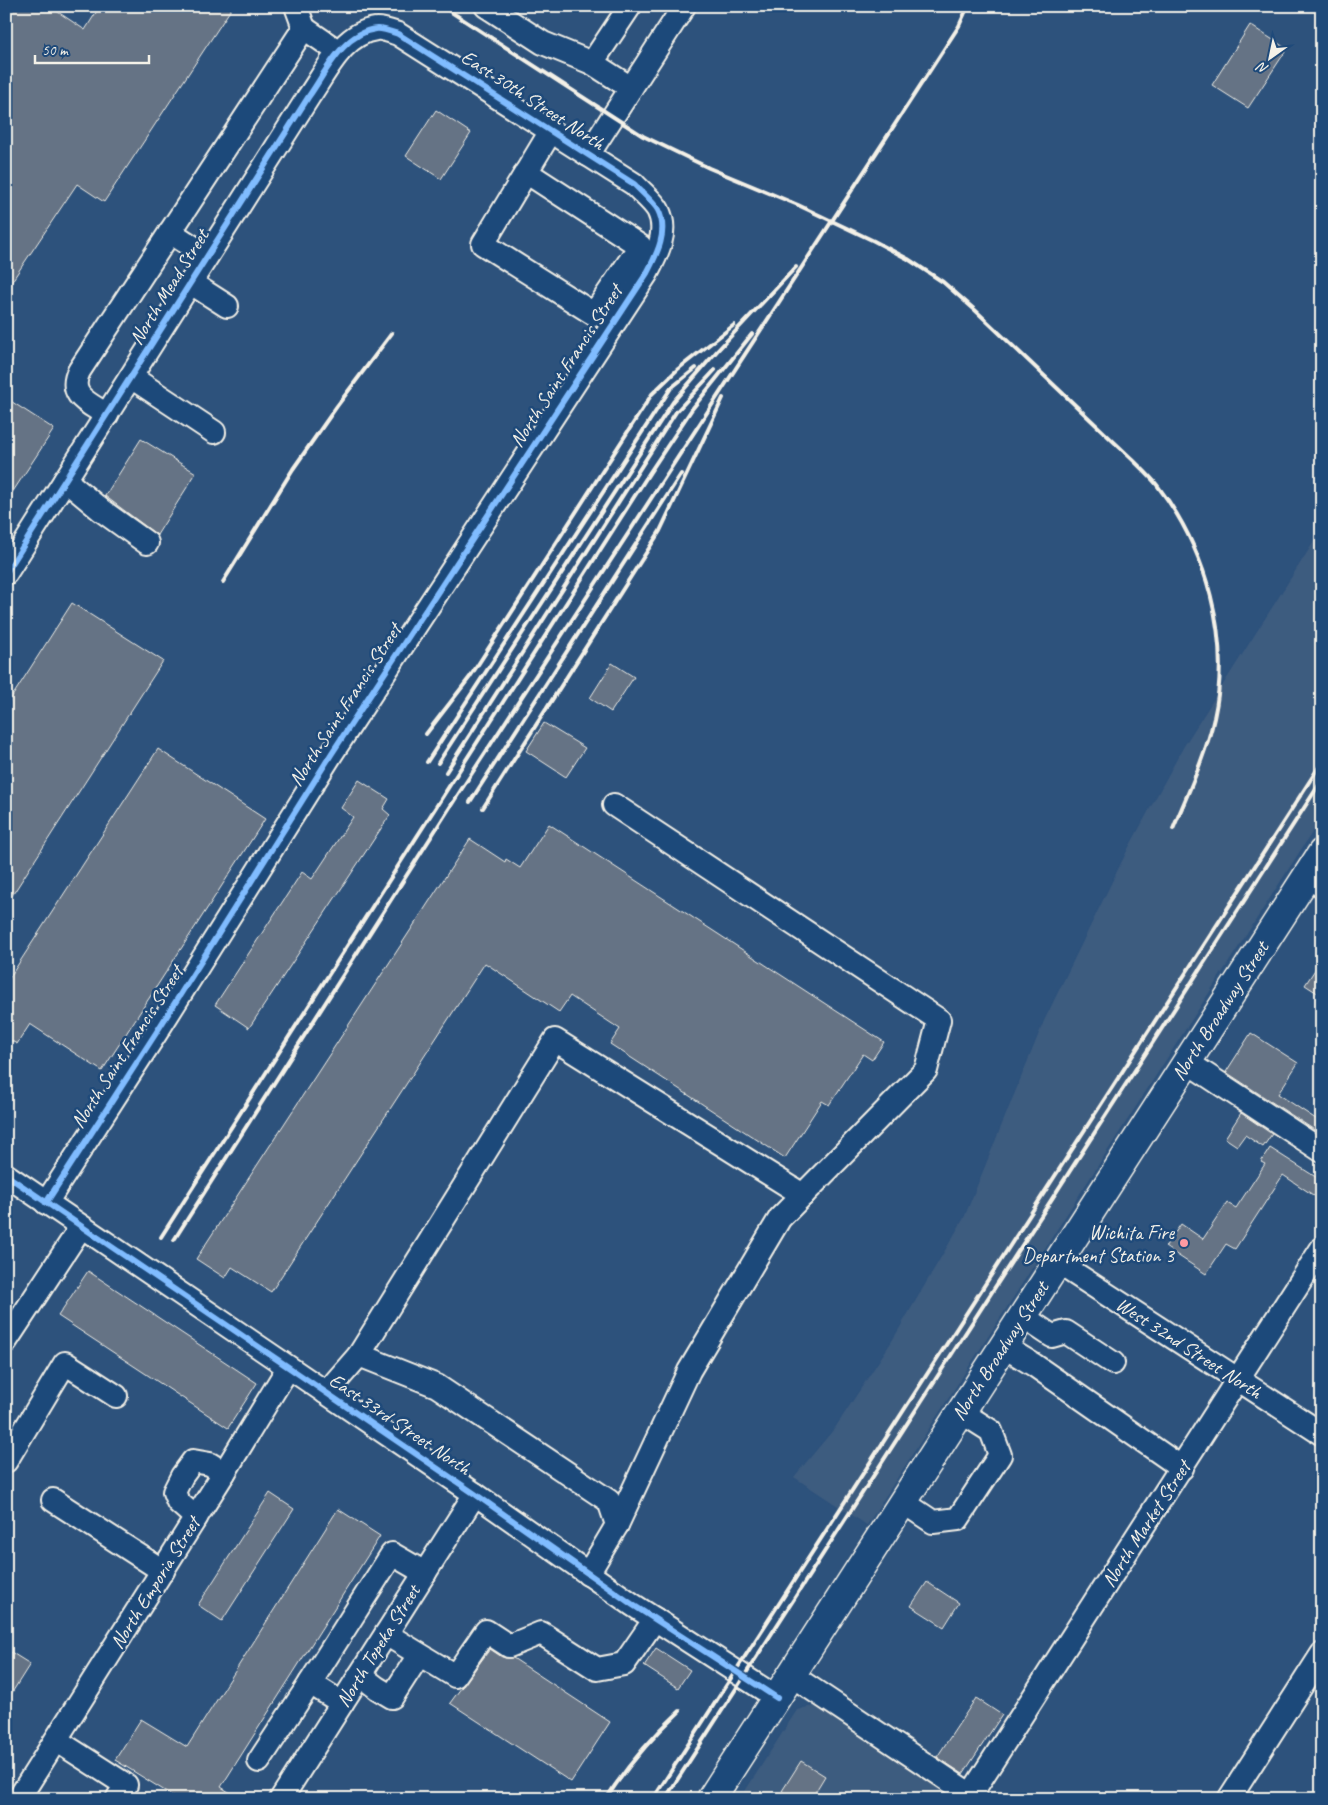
<svg xmlns="http://www.w3.org/2000/svg" width="1328" height="1805" viewBox="0 0 1328 1805" font-family="Caveat,sans-serif">
  <style>
    .built { fill: #3e5c7f }
    .building { fill: #657385; stroke: #f4f1e8 }
    .lines { fill: none; stroke-linecap: round; stroke-linejoin: round }
    .minor-casing { stroke: #f4f1e8; stroke-width: 26 }
    .major-casing { stroke: #f4f1e8; stroke-width: 31 }
    .minor { stroke: #1f4a7a; stroke-width: 22 }
    .major { stroke: #1f4a7a; stroke-width: 28 }
    .rail { stroke: #f4f1e8; stroke-width: 4 }
    .cycleway-casing { stroke: #1f4a7a; stroke-width: 9 }
    .cycleway { stroke: #80bcff; stroke-width: 6 }
    .poi-dot { fill: #ff9aa2; stroke: #1f4a7a; stroke-width: 2 }
    .labels { text-anchor: middle; dominant-baseline: central; stroke-width: 5; stroke-linejoin: round; paint-order: stroke }
    .street-label { font-size: 20px; fill: #f4f1e8; stroke: #1f4a7a }
    .poi-label { font-size: 20px; fill: #f4f1e8; stroke: #1f4a7a; text-anchor: end }
  </style>
  <rect width="100%" height="100%" fill="#2d527c"/>
  <filter id="ink" filterUnits="userSpaceOnUse"><feTurbulence type="fractalNoise" baseFrequency=".02" numOctaves="2"/><feDisplacementMap in="SourceGraphic" scale="10" xChannelSelector="R" yChannelSelector="G"/><feConvolveMatrix kernelMatrix="1 2 1 2 8 2 1 2 1" color-interpolation-filters="sRGB"/></filter>
  <g filter="url(#ink)">
    <!-- built -->
    <g class="built">
      <polygon points="1322,529 1322,817 867,1525 794,1477 835,1428 892,1341 964,1218 1044,1021 1128,849 1184,746"/>
      <polygon points="821,1706 833,1716 954,1799 740,1799 797,1710 808,1707"/>
    </g>
    <!-- building -->
    <g class="building">
      <polygon points="6,6 49,6 85,30 100,6 233,6 104,202 77,184 6,290"/>
      <polygon points="1250,25 1287,49 1248,108 1212,85"/>
      <polygon points="436,110 471,133 441,179 406,156"/>
      <polygon points="6,398 54,429 6,502"/>
      <polygon points="141,439 196,473 157,535 105,496"/>
      <polygon points="72,603 163,661 6,905 6,706"/>
      <polygon points="612,663 634,677 611,712 590,698"/>
      <polygon points="544,723 585,748 566,777 526,751"/>
      <polygon points="158,749 265,819 102,1071 30,1024 17,1044 6,1038 6,983"/>
      <polygon points="359,780 389,799 383,809 390,815 249,1028 215,1005 302,872 312,879 353,817 341,808"/>
      <polygon points="549,824 884,1042 872,1060 863,1054 829,1105 822,1101 785,1158 610,1044 620,1029 570,996 559,1012 485,963 271,1292 232,1267 225,1278 196,1259 470,839 505,862 506,859 520,868"/>
      <polygon points="1322,959 1322,996 1305,985"/>
      <polygon points="1251,1033 1298,1063 1278,1094 1322,1123 1322,1135 1226,1072"/>
      <polygon points="1241,1113 1272,1134 1263,1147 1245,1135 1237,1146 1225,1138"/>
      <polygon points="1270,1148 1322,1181 1322,1201 1283,1175 1235,1249 1226,1244 1206,1274 1165,1247 1181,1224 1203,1239 1227,1203 1236,1208 1265,1164 1261,1162"/>
      <polygon points="88,1271 257,1383 228,1428 58,1316"/>
      <polygon points="270,1493 294,1509 222,1621 198,1605"/>
      <polygon points="338,1509 380,1536 221,1787 240,1799 178,1799 115,1760 141,1719 187,1747"/>
      <polygon points="927,1582 959,1603 944,1627 911,1606"/>
      <polygon points="656,1648 690,1670 678,1688 644,1666"/>
      <polygon points="6,1649 30,1664 6,1702"/>
      <polygon points="490,1649 502,1657 513,1658 610,1722 571,1782 450,1703"/>
      <polygon points="976,1698 1002,1715 963,1774 937,1757"/>
      <polygon points="801,1761 825,1776 811,1799 793,1799 782,1791"/>
    </g>
    <g class="lines">
      <!-- minor casing -->
      <g class="minor-casing">
        <g id="minor">
          <polyline points="296,6 304,28"/>
          <polyline points="486,6 543,43 592,63"/>
          <polyline points="630,6 592,63 631,88"/>
          <polyline points="588,155 684,6"/>
          <polyline points="526,172 640,246 594,314 483,244 551,131"/>
          <polyline points="170,232 207,256"/>
          <polyline points="191,283 227,306"/>
          <polyline points="131,377 214,432"/>
          <path d="M 107,415 C 89,403 67,396 79,371 L 304,28 L 339,52"/>
          <polyline points="65,480 101,510 147,543"/>
          <path d="M 6,573 L 309,96 C 326,72 343,33 376,29 C 382,28 392,32 398,34 L 634,184 C 641,192 653,201 658,210 C 669,231 657,254 647,273 L 332,753 L 156,1033 L 46,1203"/>
          <polyline points="614,805 939,1020 926,1070 780,1218 689,1371 617,1525"/>
          <polyline points="1307,876 1322,886"/>
          <polyline points="1187,1062 1322,1151"/>
          <polyline points="6,1175 475,1494 633,1605 777,1698"/>
          <polyline points="1057,1262 1322,1434"/>
          <polyline points="1022,1316 1052,1336 1066,1332 1113,1363"/>
          <polyline points="6,1341 81,1227"/>
          <polyline points="1003,1346 1034,1365 1182,1468"/>
          <polyline points="359,1355 555,1040 803,1195"/>
          <polyline points="326,1393 359,1355 437,1386 609,1501 617,1525 588,1574"/>
          <polyline points="6,1461 65,1363 116,1396"/>
          <polyline points="53,1500 163,1571"/>
          <polyline points="903,1502 933,1522 958,1519 1000,1455 991,1431 961,1412"/>
          <polyline points="196,1518 178,1502 174,1492 182,1476 193,1461 210,1464 224,1473"/>
          <polyline points="386,1634 455,1676 486,1631 509,1646 541,1633 597,1669 624,1664 655,1619"/>
          <polyline points="360,1675 377,1688 392,1697 419,1655"/>
          <polyline points="791,1675 977,1799"/>
          <polyline points="342,1703 310,1683 392,1554 425,1573"/>
          <polyline points="56,1740 126,1785 117,1799"/>
          <polyline points="259,1761 310,1683"/>
          <polyline points="19,1798 224,1473 288,1368"/>
          <polyline points="281,1799 475,1494"/>
          <polyline points="968,1799 1322,1248"/>
          <polyline points="1229,1799 1322,1654"/>
        </g>
      </g>
      <!-- major casing -->
      <g class="major-casing">
        <polyline id="major" points="711,1799 1322,853"/>
      </g>
      <!-- minor -->
      <use href="#minor" class="minor"/>
      <!-- major -->
      <use href="#major" class="major"/>
      <!-- rail -->
      <g class="rail">
        <path d="M 442,6 L 643,136 L 709,168 L 798,205 L 874,241 L 908,259 L 943,282 L 975,310 L 1133,460 C 1141,468 1150,476 1157,485 C 1206,549 1232,638 1214,718 C 1206,755 1187,795 1173,829"/>
        <polyline points="223,582 293,469 337,406 392,333"/>
        <polyline points="426,734 470,677 652,394 678,369 734,325"/>
        <polyline points="427,762 671,388 696,368"/>
        <polyline points="438,763 673,402 717,351 796,267"/>
        <polyline points="446,772 676,412 715,370"/>
        <polyline points="470,802 681,474"/>
        <polyline points="483,808 660,531 723,398"/>
        <polyline points="161,1237 650,472 692,409 752,334"/>
        <polyline points="174,1240 461,790 959,26 968,6"/>
        <path d="M 606,1799 C 627,1766 652,1737 680,1711"/>
        <polyline points="653,1799 1322,762"/>
        <polyline points="665,1799 1322,780"/>
      </g>
      <!-- cycleway casing -->
      <g class="cycleway-casing">
        <g id="cycleway">
          <path d="M 6,573 L 309,96 C 326,72 343,33 376,29 C 382,28 392,32 398,34 L 634,184 C 641,192 653,201 658,210 C 669,231 657,254 647,273 L 332,753 L 156,1033 L 46,1203"/>
          <polyline points="6,1175 475,1494 633,1605 777,1698"/>
        </g>
      </g>
      <!-- cycleway -->
      <use href="#cycleway" class="cycleway"/>
    </g>
  </g>
  <!-- markers -->
  <circle class="poi-dot" cx="1184" cy="1243" r="5"/>
  <g class="labels">
    <!-- street labels -->
    <g class="street-label">
      <text transform="translate(533 100) rotate(33)">East 30th Street North</text>
      <text transform="translate(169 287) rotate(-58)">North Mead Street</text>
      <text transform="translate(566 366) rotate(-57)">North Saint Francis Street</text>
      <text transform="translate(345 705) rotate(-57)">North Saint Francis Street</text>
      <text transform="translate(1220 1011) rotate(-57)">North Broadway Street</text>
      <text transform="translate(127 1047) rotate(-57)">North Saint Francis Street</text>
      <text transform="translate(1189 1348) rotate(33)">West 32nd Street North</text>
      <text transform="translate(1000 1351) rotate(-57)">North Broadway Street</text>
      <text transform="translate(400 1424) rotate(34)">East 33rd Street North</text>
      <text transform="translate(1146 1524) rotate(-57)">North Market Street</text>
      <text transform="translate(155 1583) rotate(-58)">North Emporia Street</text>
      <text transform="translate(378 1646) rotate(-58)">North Topeka Street</text>
    </g>
    <!-- poi labels -->
    <g class="poi-label">
      <text x="1174" y="1232">Wichita Fire<tspan x="1174" dy="23">Department Station 3</tspan></text>
    </g>
  </g>
  <!-- margin -->
  <rect width="1328" height="1805" fill="none" stroke="#1f4a7a" stroke-width="25"/>
  <rect x="12" y="12" width="1303" height="1780" fill="none" stroke="#f4f1e8" stroke-width="2" filter="url(#ink)"/>
  <!-- north arrow -->
  <g transform="translate(1270 58) rotate(213)" stroke="#1f4a7a" stroke-width="4" paint-order="stroke">
  <path d="M0-4L9 19L0 12L-9 19Z" fill="#f4f1e8"/>
  <text y="-8" font-size="14" font-weight="bold" text-anchor="middle" fill="#f4f1e8">N</text>
  </g>
  <!-- scale -->
  <path d="M35 55v8h114v-8" fill="none" stroke="#f4f1e8" stroke-width="2.5"/>
  <text x="42" y="55" font-size="15" fill="#f4f1e8" stroke="#1f4a7a" stroke-width="4" paint-order="stroke">50 m</text>
</svg>
